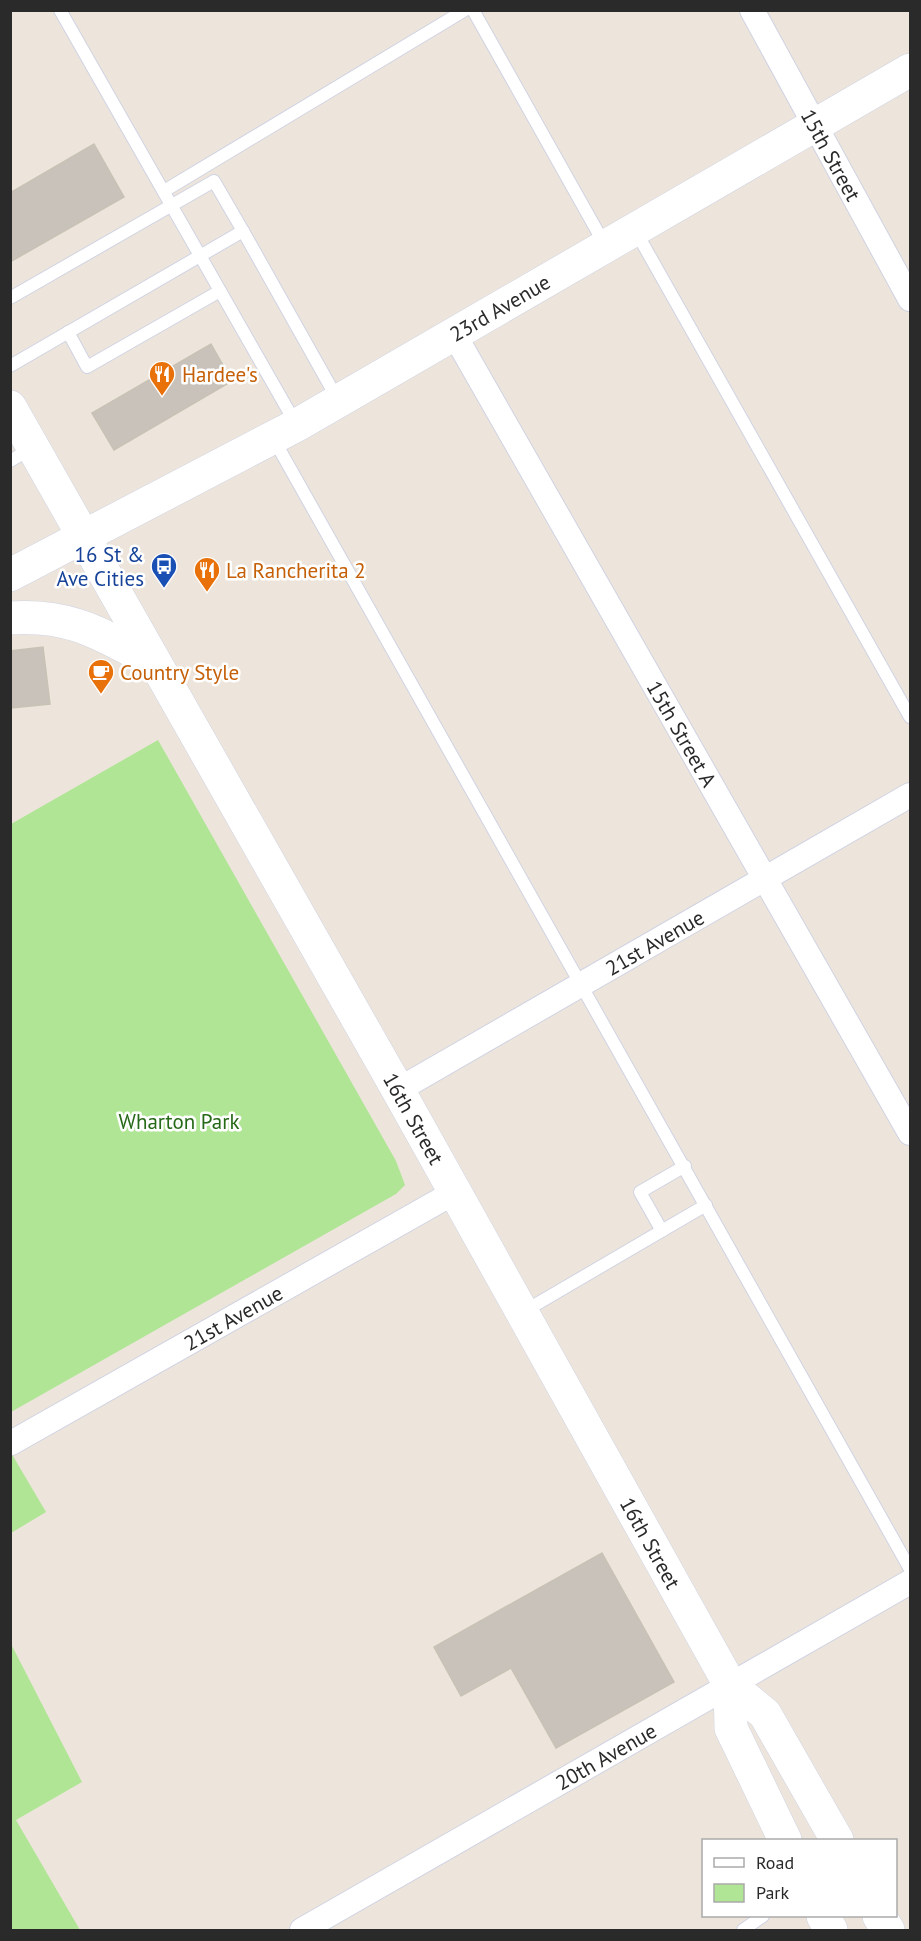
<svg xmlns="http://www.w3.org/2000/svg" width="921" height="1941" viewBox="0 0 921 1941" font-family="'PT Sans',sans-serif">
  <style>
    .green { fill: #afe595 }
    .building { fill: #c8c2bb; stroke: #c8c2b5; stroke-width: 1.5 }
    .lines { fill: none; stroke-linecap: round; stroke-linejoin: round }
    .lane-casing { stroke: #d0d3e3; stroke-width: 14 }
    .street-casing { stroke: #d0d3e3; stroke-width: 26 }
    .secondary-casing { stroke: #d0d3e3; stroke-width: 34 }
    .lane { stroke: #fff; stroke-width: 12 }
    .street { stroke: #fff; stroke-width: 24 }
    .secondary { stroke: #fff; stroke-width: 33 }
    .labels { text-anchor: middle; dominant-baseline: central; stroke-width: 5; stroke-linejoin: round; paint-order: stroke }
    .street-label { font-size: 21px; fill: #2a2a2a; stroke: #fff }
    .food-label { font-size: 21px; fill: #c56008; stroke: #fff; text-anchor: start }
    .transit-label { font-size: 21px; fill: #164399; stroke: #fff; text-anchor: end }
    .park-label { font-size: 21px; fill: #266917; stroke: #fff }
  </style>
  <rect width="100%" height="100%" fill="#ede5db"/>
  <!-- green -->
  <g class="green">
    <polygon points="158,740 396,1161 405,1185 396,1194 11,1412 11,824"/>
    <polygon points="10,1451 46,1512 11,1533 10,1533"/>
    <polygon points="11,1644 82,1782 16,1820 80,1930 11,1930"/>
  </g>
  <!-- building -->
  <g class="building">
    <polygon points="94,144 124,197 10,262 10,193"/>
    <polygon points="211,344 232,381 114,450 92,413"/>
    <polygon points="43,647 50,704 11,708 10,720 10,651"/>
    <polygon points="602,1553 674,1682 556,1748 511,1668 461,1696 434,1647"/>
  </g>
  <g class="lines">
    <!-- lane casing -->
    <g class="lane-casing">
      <g id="lane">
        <polyline points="60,10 296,424"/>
        <polyline points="473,10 605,245"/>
        <polyline points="164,191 465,10"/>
        <polyline points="635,230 910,717"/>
        <polyline points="10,298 214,181 243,231"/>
        <polyline points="68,332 87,367 220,291"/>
        <polyline points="10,366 243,231 338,400"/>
        <polyline points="273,438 910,1569"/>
        <polyline points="10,461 32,448"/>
        <polyline points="662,1231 640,1192 685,1166"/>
        <polyline points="523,1312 706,1205"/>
        <polyline points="743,1930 763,1916"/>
      </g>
    </g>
    <!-- street casing -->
    <g class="street-casing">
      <g id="street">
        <path id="s1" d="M 752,10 L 910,299"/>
        <path id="s2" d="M 454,334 L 910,1133"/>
        <path id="s3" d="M 398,1090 L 910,795"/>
        <path id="s4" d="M 11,1443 L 455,1192"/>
        <path id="s5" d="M 302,1930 L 910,1582"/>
      </g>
    </g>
    <!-- secondary casing -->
    <g class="secondary-casing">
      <g id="secondary">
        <path id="s6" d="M 10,407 L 398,1090 L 730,1685 L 731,1728 L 785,1840"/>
        <path id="s7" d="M 10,575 L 297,425 L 910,70"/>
        <path d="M 10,618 C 73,614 102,635 155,663"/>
        <polyline points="730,1685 765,1714 837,1840"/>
        <polyline points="823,1916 831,1930"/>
        <polyline points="879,1916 888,1930"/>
      </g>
    </g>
    <!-- lane -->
    <use href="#lane" class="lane"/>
    <!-- street -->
    <use href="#street" class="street"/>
    <!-- secondary -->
    <use href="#secondary" class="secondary"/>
  </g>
  <!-- icons -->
  <defs>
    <g id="restaurant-pin" transform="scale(1.35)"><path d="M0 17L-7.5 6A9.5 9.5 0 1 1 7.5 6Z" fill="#e8710a" stroke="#fff"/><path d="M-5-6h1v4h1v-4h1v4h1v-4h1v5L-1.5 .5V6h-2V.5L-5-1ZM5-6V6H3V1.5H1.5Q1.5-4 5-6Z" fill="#fff"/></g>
    <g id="bus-pin" transform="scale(1.35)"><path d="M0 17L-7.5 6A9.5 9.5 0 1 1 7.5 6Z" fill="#1a4fb4" stroke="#fff"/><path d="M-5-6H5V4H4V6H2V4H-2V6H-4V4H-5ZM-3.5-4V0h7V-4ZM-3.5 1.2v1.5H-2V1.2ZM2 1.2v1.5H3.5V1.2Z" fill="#fff"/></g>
    <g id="cafe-pin" transform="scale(1.35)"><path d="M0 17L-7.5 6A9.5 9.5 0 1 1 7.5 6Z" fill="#e8710a" stroke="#fff"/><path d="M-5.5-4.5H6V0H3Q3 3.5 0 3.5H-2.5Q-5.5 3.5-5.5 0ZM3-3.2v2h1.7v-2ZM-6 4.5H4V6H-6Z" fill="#fff"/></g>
  </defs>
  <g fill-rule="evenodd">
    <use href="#restaurant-pin" x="162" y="374"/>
    <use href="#bus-pin" x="164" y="566"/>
    <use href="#restaurant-pin" x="207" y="570"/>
    <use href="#cafe-pin" x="101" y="672"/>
  </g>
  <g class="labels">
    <!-- street labels -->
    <g class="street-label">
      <text stroke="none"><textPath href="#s1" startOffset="165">15th Street</textPath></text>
      <text stroke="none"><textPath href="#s7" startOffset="558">23rd Avenue</textPath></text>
      <text stroke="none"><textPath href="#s2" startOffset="460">15th Street A</textPath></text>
      <text stroke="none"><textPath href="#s3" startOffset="296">21st Avenue</textPath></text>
      <text stroke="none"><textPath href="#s6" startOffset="818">16th Street</textPath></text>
      <text stroke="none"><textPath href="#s4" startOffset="255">21st Avenue</textPath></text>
      <text stroke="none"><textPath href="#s6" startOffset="1304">16th Street</textPath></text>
      <text stroke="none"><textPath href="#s5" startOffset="350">20th Avenue</textPath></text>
    </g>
    <!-- food labels -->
    <g class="food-label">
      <text x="182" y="374">Hardee's</text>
      <text x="226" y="570">La Rancherita 2</text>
      <text x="120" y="672">Country Style</text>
    </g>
    <!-- transit labels -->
    <g class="transit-label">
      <text x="144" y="554">16 St &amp;<tspan x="144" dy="24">Ave Cities</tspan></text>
    </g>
    <!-- park labels -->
    <g class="park-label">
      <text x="179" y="1121">Wharton Park</text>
    </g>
  </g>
  <!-- border -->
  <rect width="921" height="1941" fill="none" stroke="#2a2a2a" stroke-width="24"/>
  <!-- legend -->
  <rect x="702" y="1839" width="195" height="78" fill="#ffffff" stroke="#aaaaaa" stroke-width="1.5"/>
  <rect x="714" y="1858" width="30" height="9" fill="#ffffff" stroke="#aaaaaa" stroke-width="1.5"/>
  <text x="756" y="1869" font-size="18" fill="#2a2a2a">Road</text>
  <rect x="714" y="1884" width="30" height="18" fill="#afe595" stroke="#aaaaaa" stroke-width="1.5"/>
  <text x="756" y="1899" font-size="18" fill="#2a2a2a">Park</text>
</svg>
